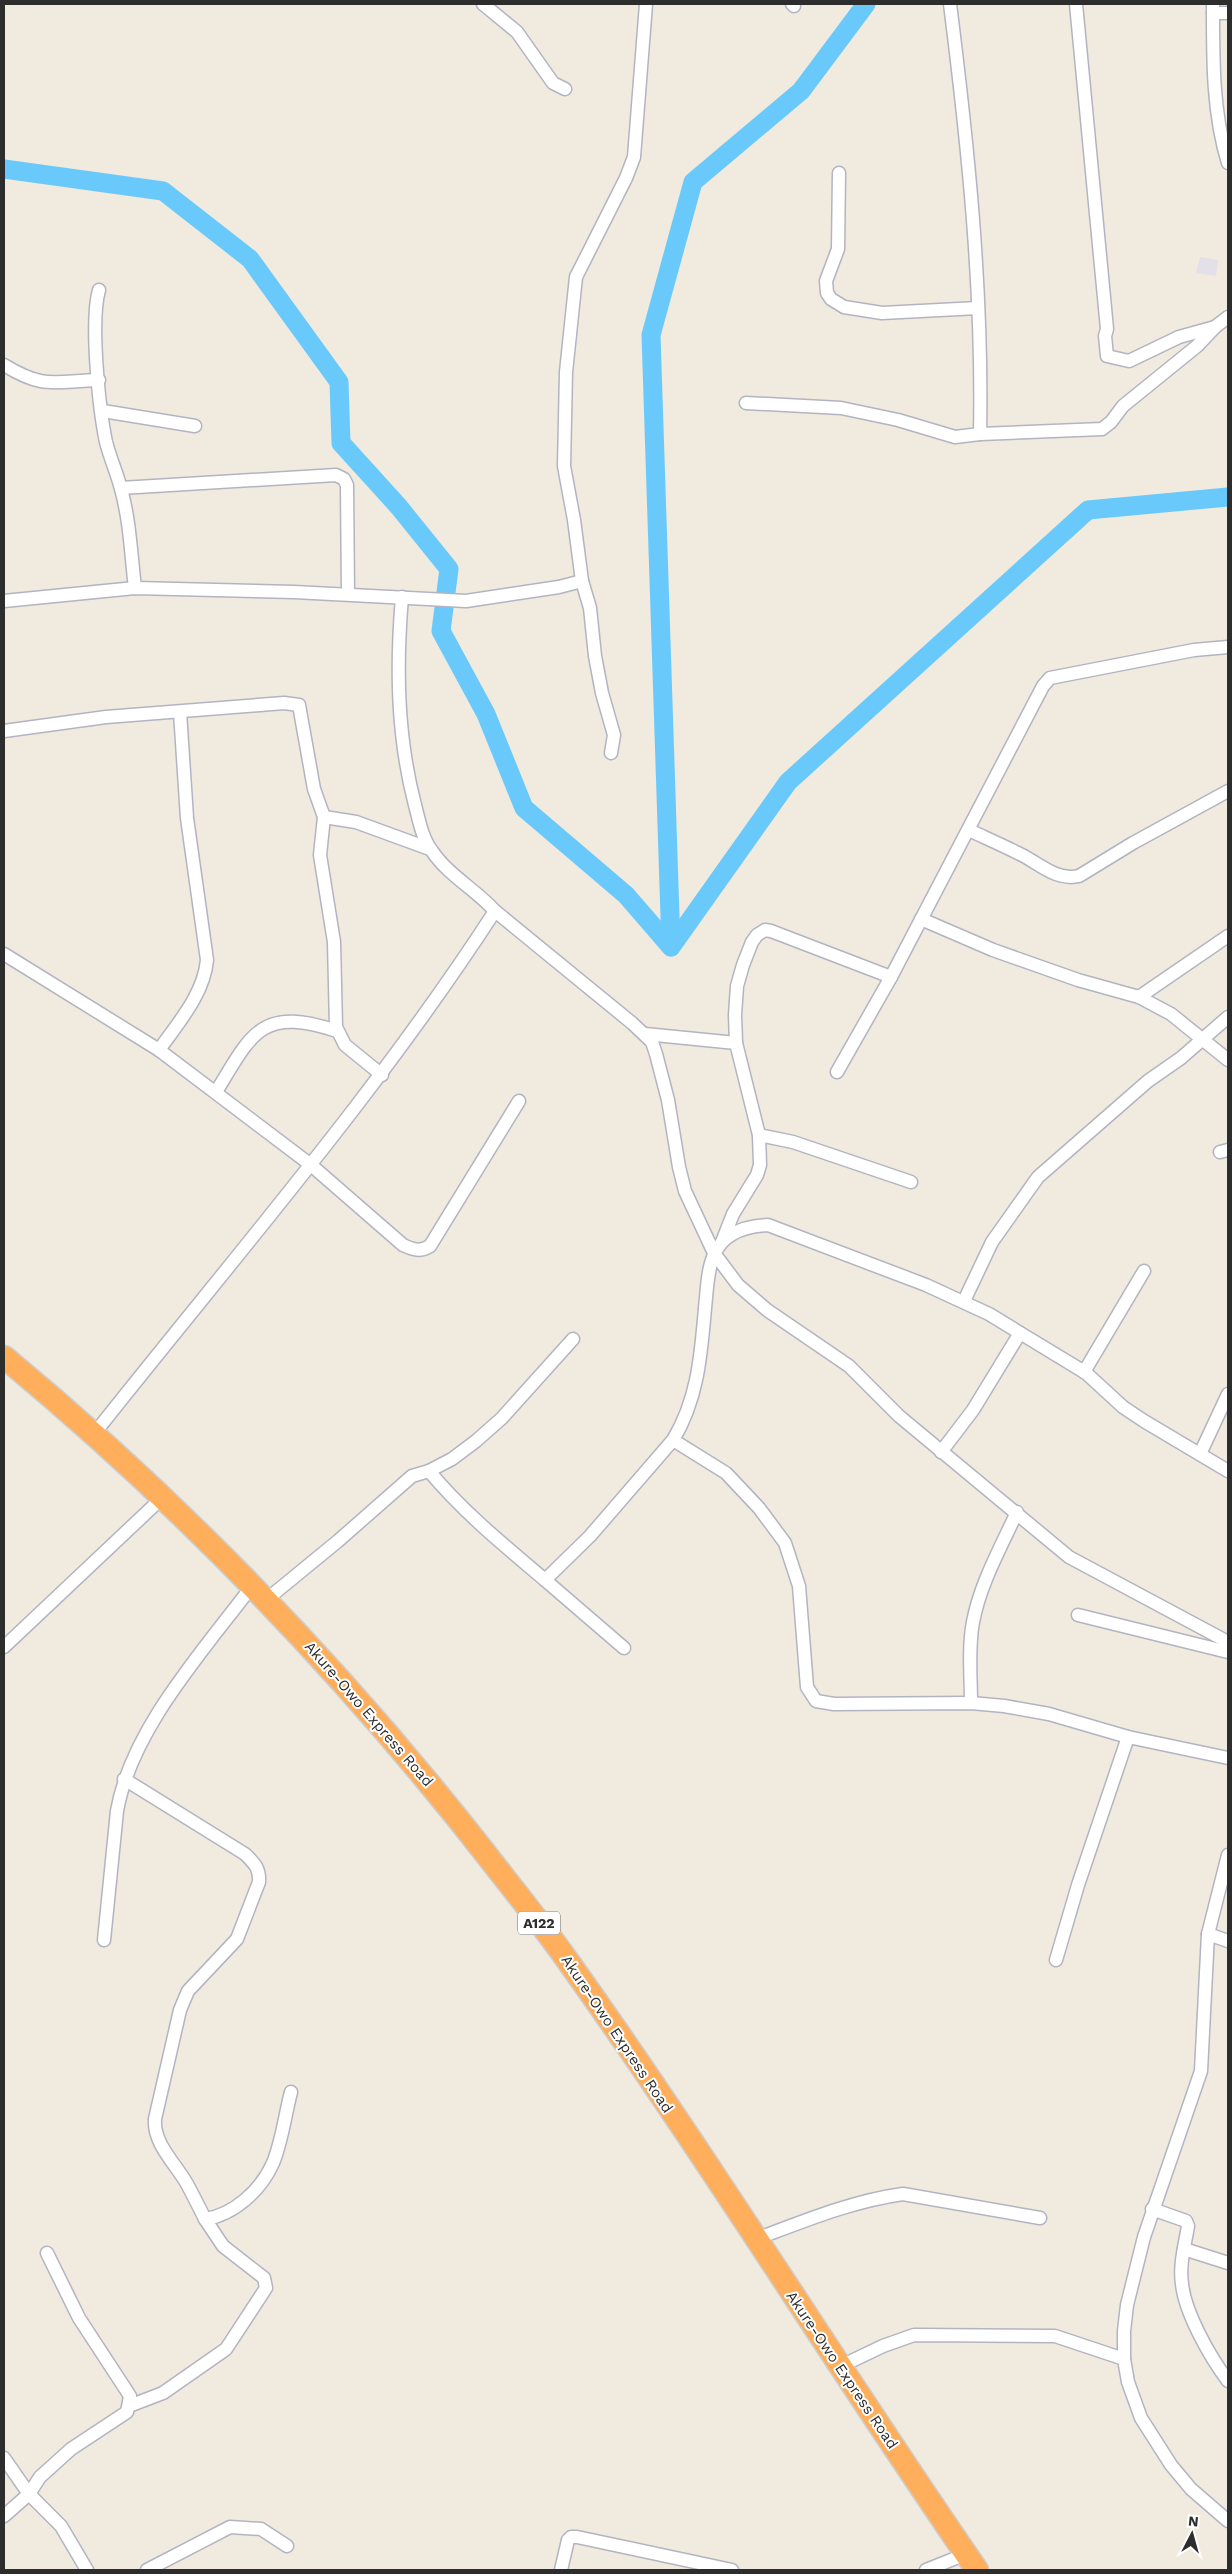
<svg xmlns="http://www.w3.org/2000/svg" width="1232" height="2574" viewBox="0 0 1232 2574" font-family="'Work Sans',sans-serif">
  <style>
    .industrial { fill: #e3e0e8 }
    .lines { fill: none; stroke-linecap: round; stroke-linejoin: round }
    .river { stroke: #69c9fb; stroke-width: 19 }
    .street-casing { stroke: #b3b4c2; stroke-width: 15 }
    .highway-casing { stroke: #cdcdcd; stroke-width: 25 }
    .street { stroke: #fff; stroke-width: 12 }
    .highway { stroke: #ffae5b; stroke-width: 22 }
    .labels { text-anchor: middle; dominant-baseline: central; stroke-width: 4; stroke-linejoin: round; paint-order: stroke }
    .shield { fill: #fff; stroke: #6c6c6c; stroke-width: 1 }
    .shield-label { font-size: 14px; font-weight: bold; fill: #2d2d2d }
    .street-label { font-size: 15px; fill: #2d2d2d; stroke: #fff }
  </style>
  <rect width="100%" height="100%" fill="#f0eadf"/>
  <!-- industrial -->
  <polygon class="industrial" points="1200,257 1218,260 1216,276 1196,273"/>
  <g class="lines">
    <!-- river -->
    <g class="river">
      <polyline points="4,169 163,191 250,259 339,382 341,443 399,507 449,569 441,631 486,714 524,808 626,895 671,947 788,782 1088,510 1228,497"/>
      <polyline points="671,947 651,335 693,182 801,91 866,4"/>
    </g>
    <!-- street casing -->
    <g class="street-casing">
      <g id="street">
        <polyline points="483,4 517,32 553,83 565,89"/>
        <polyline points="792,4 794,6"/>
        <polyline points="1076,4 1107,329 1105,336 1107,356 1129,361 1179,337 1215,327"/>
        <polyline points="1213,4 1213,13 1228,13"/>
        <path d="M 1213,13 C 1213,63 1213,114 1228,163"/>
        <polyline points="839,173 838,249 826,281 827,293 831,299 844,307 882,313 978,308"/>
        <path d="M 99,290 C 90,322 99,408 106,442 C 110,458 117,473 121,489 C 130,521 131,555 135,588"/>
        <path d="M 4,365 C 45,390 54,381 99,380"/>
        <path d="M 746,403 L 841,408 L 898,420 L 955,437 L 980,434 C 983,290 968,146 950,4"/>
        <polyline points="103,411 195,426"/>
        <polyline points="980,434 1102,429 1111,422 1123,406 1197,346 1215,327 1228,317"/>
        <polyline points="121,488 336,475 344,479 347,485 348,594"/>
        <path d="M 402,597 C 396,668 397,736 415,805 C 419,820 422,838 432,851 C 448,875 475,889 495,911 L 632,1023 L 652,1042 L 656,1054 L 668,1100 L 679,1167 L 685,1191 L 714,1253 L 738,1285 L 767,1310 L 849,1366 L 899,1416 L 1069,1557 L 1228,1642"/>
        <polyline points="4,601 135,588 294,592 466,601 559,587 582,581"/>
        <polyline points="4,731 106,717 284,703 299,705 314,789 324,817 320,855 334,942 336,1027 345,1045 382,1075"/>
        <polyline points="611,753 614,735 602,693 595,656 590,608 582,581 574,520 564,466 566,372 576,277 626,178 634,157 646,4"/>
        <polyline points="324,817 356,822 430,849"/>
        <path d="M 969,830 C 986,838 1004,846 1022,855 C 1041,865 1057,881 1079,876 L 1133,843 L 1228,791"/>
        <polyline points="921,919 993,950 1078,980 1139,997 1171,1014 1228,1060"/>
        <path d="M 4,954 L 159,1050 L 311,1165 L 403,1245 C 414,1250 420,1252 430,1246 L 519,1101"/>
        <polyline points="1139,997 1228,936"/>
        <polyline points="645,1034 736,1043"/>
        <path d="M 159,1050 C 178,1023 204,994 207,960 L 187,818 L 180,712"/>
        <polyline points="837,1072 891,977 1043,686 1050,678 1194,650 1228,647"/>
        <path d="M 216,1092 C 252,1033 261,1006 337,1031"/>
        <polyline points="759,1135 793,1142 911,1182"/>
        <polyline points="1220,1152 1228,1150"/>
        <polyline points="722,1242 733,1214 757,1175 760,1165 759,1135 736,1043 735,1015 737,986 743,965 752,942 757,935 765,930 771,931 891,977"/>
        <polyline points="964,1301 992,1242 1038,1177 1148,1081 1181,1058 1228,1017"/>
        <polyline points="1084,1372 1144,1271"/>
        <path d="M 94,1434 C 230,1262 375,1096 495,911"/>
        <polyline points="673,1440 726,1473 759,1508 785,1543 799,1586 807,1687 816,1701 834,1704 971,1703 1004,1706 1049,1714 1128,1737 1228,1758"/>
        <polyline points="941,1452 973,1410 1020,1333"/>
        <polyline points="1200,1454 1228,1394"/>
        <path d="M 429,1471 C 463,1512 505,1546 545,1580 L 590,1536 L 673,1440 C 698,1399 701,1354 705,1308 C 707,1291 707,1270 714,1255 C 723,1233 746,1226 768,1225 L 926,1285 L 989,1314 L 1086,1373 L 1123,1407 L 1144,1421 L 1228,1471"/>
        <polyline points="545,1580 624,1648"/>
        <polyline points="266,1600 338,1541 412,1476 429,1471 452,1459 476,1441 502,1418 573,1339"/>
        <polyline points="1078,1615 1228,1652"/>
        <polyline points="4,1647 163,1497"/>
        <path d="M 971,1703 C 971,1677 968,1648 973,1622 C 980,1584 1001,1547 1017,1512"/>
        <path d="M 124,1779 L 245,1854 C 254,1863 260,1868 259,1882 L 237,1939 L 188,1991 L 180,2010 L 155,2119 C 153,2144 176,2164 187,2184 C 193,2195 199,2207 205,2219 C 234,2215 261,2190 273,2163 C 282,2141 285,2115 291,2092"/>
        <polyline points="1228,1855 1208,1934 1201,2071 1144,2237 1127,2305 1124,2331 1124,2359 1128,2382 1141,2418 1171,2465 1191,2489 1228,2521"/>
        <polyline points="1208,1934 1228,1941"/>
        <path d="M 104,1940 L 117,1811 C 131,1730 203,1651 252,1586"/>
        <polyline points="1056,1960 1078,1885 1128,1737"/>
        <path d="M 1152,2209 L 1186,2221 L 1188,2226 C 1185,2245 1179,2265 1182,2284 C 1185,2313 1210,2357 1228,2381"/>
        <path d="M 756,2239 C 804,2221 852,2201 903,2194 L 1040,2218"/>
        <polyline points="1184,2249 1228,2263"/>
        <polyline points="839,2367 883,2346 914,2335 1055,2336 1124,2359"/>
        <polyline points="129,2406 163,2393 226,2349 266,2288 264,2278 223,2246 205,2219"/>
        <polyline points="4,2458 29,2494 61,2526 87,2570"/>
        <polyline points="4,2516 29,2494 40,2477 71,2449 127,2412 130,2396 79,2318 47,2253"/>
        <polyline points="147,2570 230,2527 261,2529 287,2546"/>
        <polyline points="561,2570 568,2540 571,2537 577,2537 732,2570"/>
        <polyline points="926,2570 966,2554"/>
      </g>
    </g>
    <!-- highway casing -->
    <g class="highway-casing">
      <path id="highway" d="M 4,1357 C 190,1511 356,1685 503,1876 C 526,1905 549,1934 570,1964 C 711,2162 839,2370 977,2570"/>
    </g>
    <!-- street -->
    <use href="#street" class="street"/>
    <!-- highway -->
    <use href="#highway" class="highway"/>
  </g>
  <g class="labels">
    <!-- shield labels -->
    <rect class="shield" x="518" y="1911.5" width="42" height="23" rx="4"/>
    <g class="shield-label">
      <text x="539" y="1923">A122</text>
    </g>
    <!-- street labels -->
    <g class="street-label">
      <text transform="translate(369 1714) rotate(49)">Akure-Owo Express Road</text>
      <text transform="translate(617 2034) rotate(56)">Akure-Owo Express Road</text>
      <text transform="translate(842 2370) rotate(56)">Akure-Owo Express Road</text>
    </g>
  </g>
  <!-- border -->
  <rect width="1232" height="2574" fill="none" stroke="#2d2d2d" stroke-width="10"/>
  <!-- north arrow -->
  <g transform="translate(1192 2534) rotate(6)" stroke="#ffffff" stroke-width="4" paint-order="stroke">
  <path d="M0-4L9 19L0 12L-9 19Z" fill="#2d2d2d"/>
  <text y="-8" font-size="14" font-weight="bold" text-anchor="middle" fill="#2d2d2d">N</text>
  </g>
</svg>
